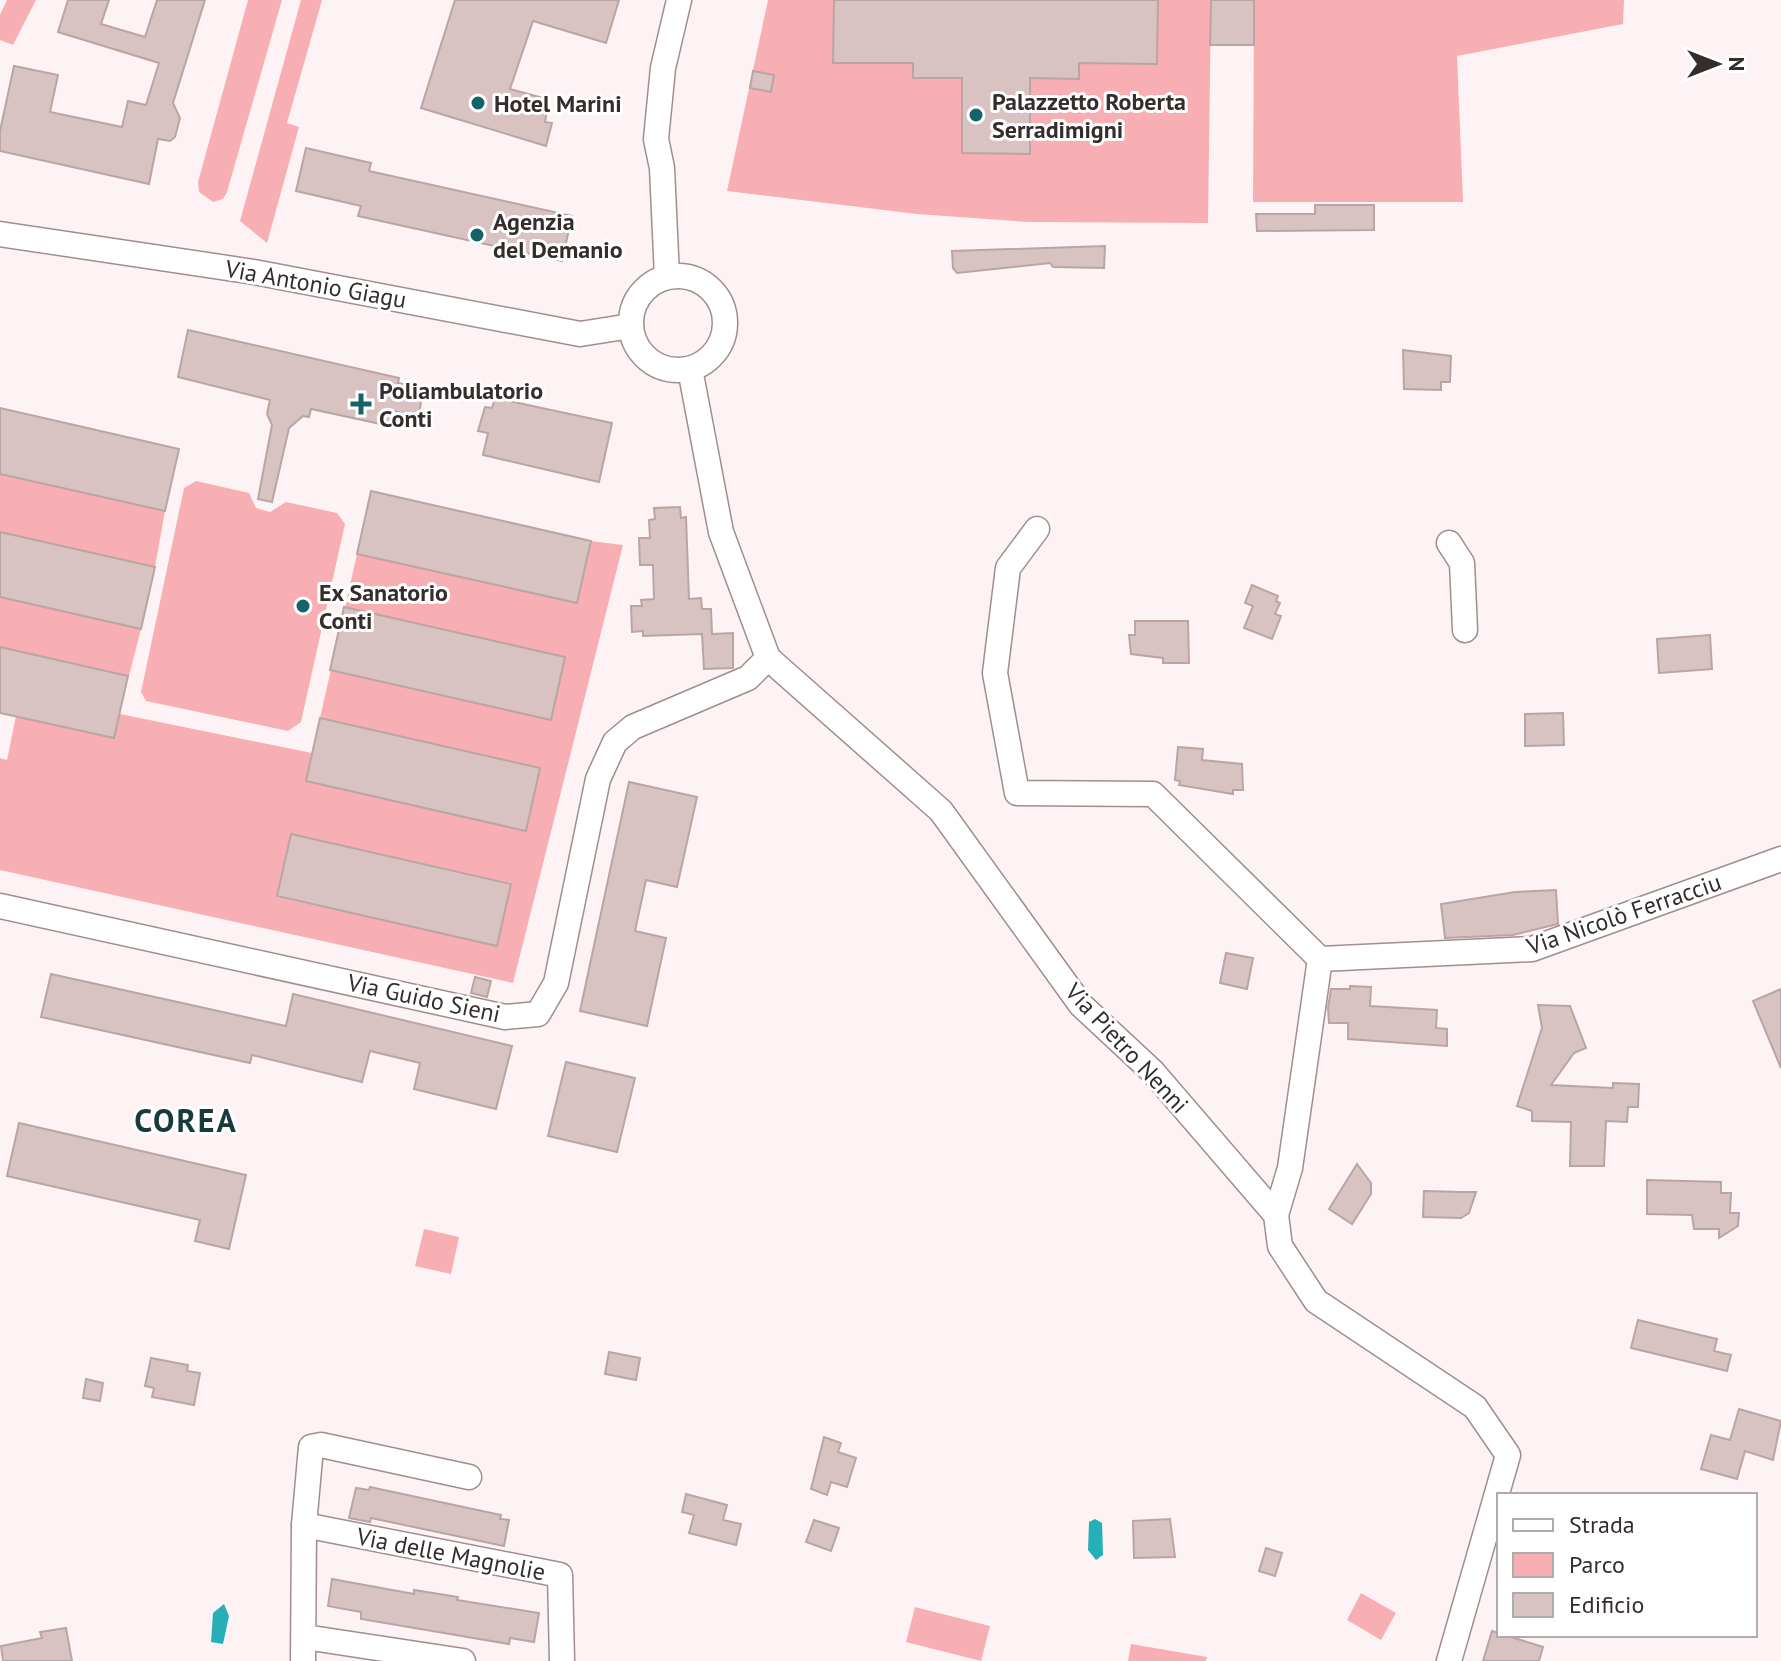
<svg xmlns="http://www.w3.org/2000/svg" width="1781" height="1661" viewBox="0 0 1781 1661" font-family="'PT Sans',sans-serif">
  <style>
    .green { fill: #f8afb3; fill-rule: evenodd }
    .water { fill: #26afb7 }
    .building { fill: #d9c2c2; stroke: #baa4a4; stroke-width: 2 }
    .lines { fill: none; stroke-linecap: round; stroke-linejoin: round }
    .street-casing { stroke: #a28d8d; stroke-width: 27 }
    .street { stroke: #fff; stroke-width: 24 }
    .poi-dot { fill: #146368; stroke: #fff; stroke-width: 3 }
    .labels { text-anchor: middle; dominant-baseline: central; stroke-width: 6; stroke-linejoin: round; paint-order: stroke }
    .poi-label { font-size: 24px; font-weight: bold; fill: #352c2c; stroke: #fff; text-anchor: start }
    .street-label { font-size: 24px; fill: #352c2c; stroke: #fff }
    .district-label { font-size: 32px; font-weight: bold; letter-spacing: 2px; fill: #183a3d; stroke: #fff }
  </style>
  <rect width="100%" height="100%" fill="#fdf3f4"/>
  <!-- green -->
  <g class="green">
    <polygon points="7,0 36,0 13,45 0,40 0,15"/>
    <polygon points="248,0 282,0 227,192 223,199 213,202 199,192 198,182"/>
    <polygon points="301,0 322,0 287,123 299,127 267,243 240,221"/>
    <polygon points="768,0 1211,0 1208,223 1028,222 917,214 727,191"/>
    <polygon points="1254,0 1624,0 1623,24 1457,56 1463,202 1253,202"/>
    <polygon points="0,474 165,511 155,567 0,532"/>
    <polygon points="196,481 249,493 256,508 270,512 286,502 337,513 345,524 301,722 288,731 146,701 141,692 184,488"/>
    <path d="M 591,541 L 623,545 L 513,983 L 0,870 L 0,758 L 7,760 L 16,716 L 114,738 L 120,714 L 312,753 L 307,781 L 526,831 L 320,718 L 357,554 L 576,603 ZM 291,834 L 511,883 L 497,946 L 277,897 Z"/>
    <polygon points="0,597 141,629 129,676 0,647"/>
    <polygon points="424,1229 459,1237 451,1274 415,1266"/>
    <polygon points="1361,1593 1396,1613 1381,1640 1347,1620"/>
    <polygon points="915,1607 990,1626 981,1661 906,1642"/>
    <polygon points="1131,1644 1207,1657 1206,1661 1128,1661"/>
  </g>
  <!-- water -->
  <g class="water">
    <polygon points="1095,1519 1102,1523 1103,1555 1096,1560 1088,1550 1089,1522"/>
    <polygon points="224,1604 229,1616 223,1644 211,1642 213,1613"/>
  </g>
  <!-- building -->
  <g class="building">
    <polygon points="68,0 109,0 101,24 145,37 157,0 205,0 173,103 180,118 175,137 170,141 158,139 149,184 0,151 0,131 14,66 58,75 50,112 122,127 128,101 146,105 159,63 58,32"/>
    <polygon points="455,0 619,0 606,43 533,21 510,89 543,98 541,109 547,111 545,122 552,123 546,146 421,108"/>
    <polygon points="834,0 1158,0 1157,64 1079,63 1079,79 1030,78 1030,154 962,153 962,78 913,78 913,63 833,63"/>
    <polygon points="1211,0 1254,0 1254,45 1210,45"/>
    <polygon points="753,71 774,75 771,92 750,88"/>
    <polygon points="306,148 371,163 369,171 572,216 562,261 358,216 361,206 296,191"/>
    <polygon points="1315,205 1374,205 1374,230 1257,231 1256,214 1315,214"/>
    <polygon points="1105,246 1104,268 1053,267 1050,263 957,273 953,268 952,251"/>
    <polygon points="188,330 399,378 398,383 424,388 418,417 393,411 390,426 311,409 309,417 303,416 289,428 272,502 258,499 272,425 267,414 270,400 178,377"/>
    <polygon points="1403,350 1451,356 1450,382 1441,382 1441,390 1404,389"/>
    <polygon points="495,398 612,423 599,482 483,455 488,433 478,431 485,407 492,408"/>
    <polygon points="0,408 179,449 165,511 0,474"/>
    <polygon points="371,491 591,541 577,603 357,554"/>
    <polygon points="680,507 681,518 686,517 689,599 701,598 702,609 711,609 712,634 733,633 733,668 704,669 702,634 643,636 643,631 632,632 631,606 642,606 641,600 654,599 653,565 640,565 639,538 650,538 649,520 655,519 654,508"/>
    <polygon points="0,532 155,567 141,629 0,597"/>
    <polygon points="1252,585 1278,596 1276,601 1280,603 1275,614 1281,616 1272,639 1244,628 1253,606 1245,603"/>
    <polygon points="344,607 565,657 551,720 330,670"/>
    <polygon points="1135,621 1188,621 1189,663 1163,663 1163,658 1131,654 1129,635 1135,635"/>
    <polygon points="1710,635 1712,669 1659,673 1657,639"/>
    <polygon points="0,647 128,676 114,738 0,713"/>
    <polygon points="1563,713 1564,745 1525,746 1525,714"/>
    <polygon points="320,718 540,768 526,831 306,781"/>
    <polygon points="1178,747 1203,749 1202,760 1242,764 1243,790 1233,790 1233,794 1179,785 1180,781 1175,780"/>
    <polygon points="629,782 697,797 677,887 646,880 635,931 666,938 647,1026 580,1011"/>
    <polygon points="291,834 511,884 497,946 277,896"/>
    <polygon points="1556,890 1558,924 1513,935 1445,938 1441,904 1515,892"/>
    <polygon points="1226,953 1253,958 1247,989 1220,983"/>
    <polygon points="51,974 286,1026 293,994 512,1046 496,1109 414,1089 420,1063 370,1051 362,1082 252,1055 250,1063 41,1017"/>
    <polygon points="475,977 491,981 487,997 471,993"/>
    <polygon points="1350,986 1371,987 1370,1006 1437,1010 1436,1028 1447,1029 1447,1046 1348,1039 1348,1023 1329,1023 1328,1008 1331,989 1350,989"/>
    <polygon points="1781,989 1781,1068 1753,1001"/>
    <polygon points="1538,1005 1570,1006 1586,1048 1574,1053 1551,1085 1613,1088 1613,1083 1639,1084 1638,1107 1628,1107 1627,1122 1606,1121 1604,1166 1570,1166 1571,1122 1532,1121 1532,1111 1517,1106 1542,1028"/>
    <polygon points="566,1062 635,1078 617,1152 548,1136"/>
    <polygon points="19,1123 246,1175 229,1249 195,1241 200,1220 7,1176"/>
    <polygon points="1357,1164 1371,1183 1371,1194 1352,1224 1329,1209"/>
    <polygon points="1647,1180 1721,1182 1721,1193 1731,1193 1730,1213 1739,1213 1738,1226 1719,1238 1719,1229 1694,1229 1692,1215 1647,1214"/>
    <polygon points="1424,1191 1462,1192 1476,1192 1469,1213 1461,1218 1423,1217"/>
    <polygon points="1638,1320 1717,1339 1714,1351 1731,1355 1727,1371 1631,1348"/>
    <polygon points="609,1352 640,1358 636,1380 605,1374"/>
    <polygon points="151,1358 188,1365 187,1371 200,1373 194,1405 152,1397 154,1388 145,1386"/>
    <polygon points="86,1379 103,1383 100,1401 83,1398"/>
    <polygon points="1739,1409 1781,1421 1773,1460 1745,1451 1737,1479 1701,1469 1711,1435 1730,1440"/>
    <polygon points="824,1437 841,1443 838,1452 856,1458 847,1487 831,1482 827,1495 811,1489"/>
    <polygon points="370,1487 501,1515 500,1519 509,1520 504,1546 371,1518 370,1522 349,1518 356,1488 369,1490"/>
    <polygon points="686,1494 727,1505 723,1520 741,1524 736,1545 689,1533 694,1515 682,1512"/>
    <polygon points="1170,1519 1175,1557 1134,1558 1133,1521"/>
    <polygon points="814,1520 839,1528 831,1551 806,1542"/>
    <polygon points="1266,1548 1282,1553 1275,1576 1259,1571"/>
    <polygon points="332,1579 414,1594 414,1590 458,1597 457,1600 539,1613 534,1642 510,1638 509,1644 361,1619 361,1612 328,1606"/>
    <polygon points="66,1628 72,1661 3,1661 1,1646 42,1638 40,1632"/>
    <polygon points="1492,1631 1543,1647 1539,1661 1483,1661"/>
  </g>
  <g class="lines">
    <!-- street casing -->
    <g class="street-casing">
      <g id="street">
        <polyline points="0,234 254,272 580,334 631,326"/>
        <circle cx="678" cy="323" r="47"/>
        <polyline points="667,277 662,168 656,139 663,68 679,0"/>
        <polyline points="690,369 721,532 768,658 941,811 1081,1005 1153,1072 1276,1215 1280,1246 1316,1301 1475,1407 1508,1455 1449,1661"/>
        <polyline points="1037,529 1008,568 995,673 1017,793 1153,794 1320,959"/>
        <polyline points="1449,543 1462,563 1465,630"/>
        <polyline points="0,906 505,1017 538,1014 556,983 598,779 615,742 633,727 748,678 768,658"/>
        <polyline points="1276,1215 1290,1168 1320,959 1532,949 1781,859"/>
        <polyline points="304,1525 311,1447 321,1445 469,1477"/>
        <polyline points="305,1637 463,1661"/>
        <polyline points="303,1661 304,1525 560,1575 562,1661"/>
      </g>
    </g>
    <!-- street -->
    <use href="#street" class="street"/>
  </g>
  <!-- markers -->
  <g class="poi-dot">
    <circle cx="478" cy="103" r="8"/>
    <circle cx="976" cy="115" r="8"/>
    <circle cx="477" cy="235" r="8"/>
    <path d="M357 392h8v8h8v8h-8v8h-8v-8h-8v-8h8z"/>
    <circle cx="303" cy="606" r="8"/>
  </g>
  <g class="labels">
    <!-- poi labels -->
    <g class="poi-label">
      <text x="992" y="101">Palazzetto Roberta<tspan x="992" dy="28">Serradimigni</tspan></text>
      <text x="494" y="103">Hotel Marini</text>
      <text x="493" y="221">Agenzia<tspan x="493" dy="28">del Demanio</tspan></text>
      <text x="379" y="390">Poliambulatorio<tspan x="379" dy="28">Conti</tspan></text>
      <text x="319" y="592">Ex Sanatorio<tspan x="319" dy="28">Conti</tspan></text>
    </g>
    <!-- street labels -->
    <g class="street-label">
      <text transform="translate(316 284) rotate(10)">Via Antonio Giagu</text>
      <text transform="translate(1624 914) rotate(-19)">Via Nicolò Ferracciu</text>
      <text transform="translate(424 998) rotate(12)">Via Guido Sieni</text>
      <text transform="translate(1127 1048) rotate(47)">Via Pietro Nenni</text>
      <text transform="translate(451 1554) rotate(11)">Via delle Magnolie</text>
    </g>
    <!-- district labels -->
    <g class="district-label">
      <text x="186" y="1120">COREA</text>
    </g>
  </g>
  <!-- legend -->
  <rect x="1497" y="1493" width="260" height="144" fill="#ffffff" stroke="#aeabab" stroke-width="2"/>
  <rect x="1513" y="1519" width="40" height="12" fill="#ffffff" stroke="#aeabab" stroke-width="2"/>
  <text x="1569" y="1533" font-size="24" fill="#352c2c">Strada</text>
  <rect x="1513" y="1553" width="40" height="24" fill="#f8afb3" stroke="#aeabab" stroke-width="2"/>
  <text x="1569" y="1573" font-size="24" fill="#352c2c">Parco</text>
  <rect x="1513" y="1593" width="40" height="24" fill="#d9c2c2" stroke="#aeabab" stroke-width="2"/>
  <text x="1569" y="1613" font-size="24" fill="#352c2c">Edificio</text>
  <!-- north arrow -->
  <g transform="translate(1717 64) rotate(90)" stroke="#ffffff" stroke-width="6" paint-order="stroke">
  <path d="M0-6L14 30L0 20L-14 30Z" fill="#352c2c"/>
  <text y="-12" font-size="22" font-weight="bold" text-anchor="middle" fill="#352c2c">N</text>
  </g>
</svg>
